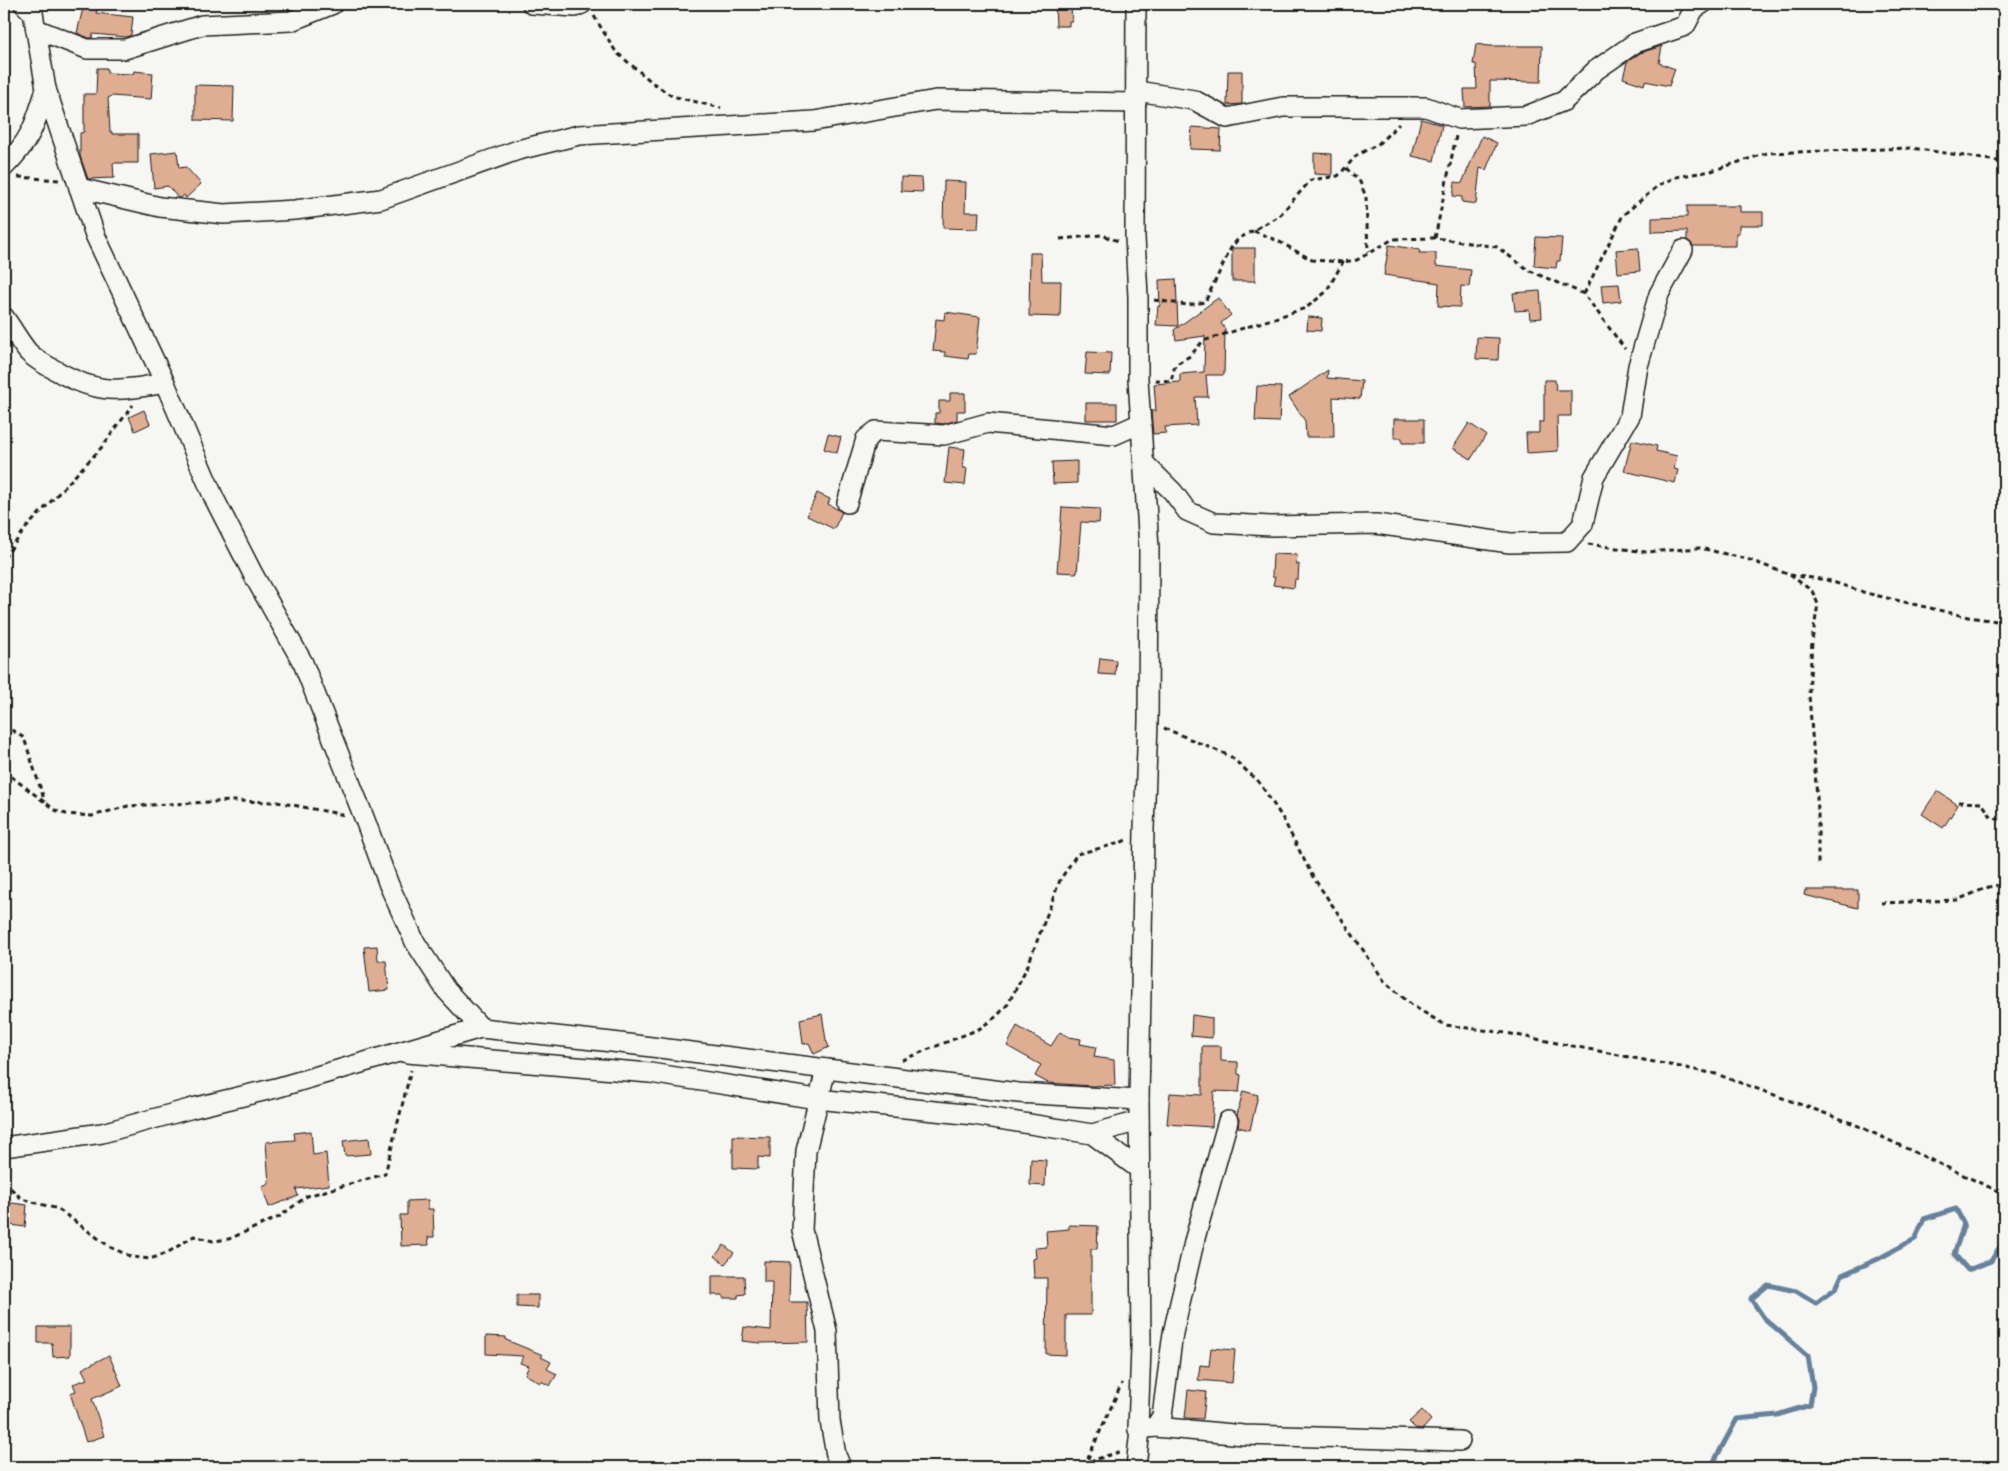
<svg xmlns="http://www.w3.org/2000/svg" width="2008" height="1471" viewBox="0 0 2008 1471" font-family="'Architects Daughter',sans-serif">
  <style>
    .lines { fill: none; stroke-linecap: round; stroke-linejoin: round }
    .stream { stroke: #66819c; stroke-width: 5 }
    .building { fill: #dfad91; stroke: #1c1c1c }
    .minor-casing { stroke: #1c1c1c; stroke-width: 22 }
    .path { stroke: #1c1c1c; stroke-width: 3; stroke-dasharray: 5 4; stroke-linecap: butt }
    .minor { stroke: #f6f6f2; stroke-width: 19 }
  </style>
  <rect width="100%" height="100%" fill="#f6f6f2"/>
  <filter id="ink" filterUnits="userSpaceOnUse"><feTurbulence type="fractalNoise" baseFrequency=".02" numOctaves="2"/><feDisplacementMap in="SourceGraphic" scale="10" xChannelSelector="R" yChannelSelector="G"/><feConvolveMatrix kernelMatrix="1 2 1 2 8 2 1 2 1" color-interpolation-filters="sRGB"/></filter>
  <g filter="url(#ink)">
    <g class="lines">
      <!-- stream -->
      <polyline class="stream" points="1711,1467 1737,1419 1777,1415 1810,1405 1813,1387 1808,1356 1764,1318 1751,1299 1768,1285 1796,1291 1816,1303 1836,1288 1842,1275 1878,1259 1915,1239 1924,1219 1956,1209 1964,1224 1954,1254 1968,1270 1991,1261 2004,1240"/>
    </g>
    <!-- building -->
    <g class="building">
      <polygon points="84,4 98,4 96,13 133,17 131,35 126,37 93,34 92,38 89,38 77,33"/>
      <polygon points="1055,4 1068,4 1068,6 1071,6 1072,21 1069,21 1069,26 1056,26"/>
      <polygon points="1476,44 1489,46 1542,46 1541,82 1490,81 1490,106 1465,107 1464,89 1477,89 1476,64 1473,64"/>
      <polygon points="1662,46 1659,63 1675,69 1669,86 1645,81 1644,85 1623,78 1627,62 1640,53"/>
      <polygon points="97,68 107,68 107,73 133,74 134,71 153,73 151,99 112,96 108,98 110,132 112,132 112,134 138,134 138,163 113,163 114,178 88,179 80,156 80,133 84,132 84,94 96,94"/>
      <polygon points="1228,71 1242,71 1242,104 1227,105"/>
      <polygon points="195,85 234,86 233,121 195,120"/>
      <polygon points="1421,119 1442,125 1434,161 1412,156"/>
      <polygon points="1192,127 1221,129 1220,150 1190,149"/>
      <polygon points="1482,136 1497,143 1486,170 1480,168 1476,204 1462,202 1462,197 1453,196 1455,182 1462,183"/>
      <polygon points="177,151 179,168 186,167 201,184 186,198 184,195 181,198 178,198 168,186 154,188 151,154"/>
      <polygon points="1314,153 1332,154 1332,175 1314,174"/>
      <polygon points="901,177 922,178 923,192 901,191"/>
      <polygon points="944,181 966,182 965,212 979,212 978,229 943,228"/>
      <polygon points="1687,206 1740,206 1740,212 1763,212 1763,225 1739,225 1739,233 1736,233 1736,246 1693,246 1687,240 1687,231 1652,232 1652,218 1687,217"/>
      <polygon points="1536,237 1562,238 1560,261 1557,261 1556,268 1534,266"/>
      <polygon points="1389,245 1420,250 1419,253 1436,253 1436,266 1471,270 1469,287 1461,286 1460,307 1438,306 1439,283 1384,275"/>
      <rect x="1232" y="248" width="23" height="33"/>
      <polygon points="1638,248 1640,271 1618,273 1616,250"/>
      <polygon points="1030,253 1041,253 1042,281 1061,281 1060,317 1029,316"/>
      <polygon points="1176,279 1178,326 1156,325 1158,306 1160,306 1159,280"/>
      <polygon points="1619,284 1621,301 1603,303 1601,285"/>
      <polygon points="1540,291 1542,318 1530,319 1529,310 1515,311 1513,293"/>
      <polygon points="1218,298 1231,315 1221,323 1225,329 1224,375 1206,375 1208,397 1195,397 1197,425 1165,427 1166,433 1153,434 1151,411 1156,411 1154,384 1180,382 1180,374 1204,372 1205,336 1176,340 1174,330"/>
      <polygon points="945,312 980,317 976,354 969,354 968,359 945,356 945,352 933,351 936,319 944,320"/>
      <polygon points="1308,317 1322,318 1321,331 1307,330"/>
      <polygon points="1477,337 1499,338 1498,360 1476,359"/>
      <polygon points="1087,352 1111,353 1110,375 1085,374"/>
      <polygon points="1328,370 1327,378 1362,381 1360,399 1333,397 1334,437 1306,437 1305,421 1289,397"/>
      <polygon points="1544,380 1555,380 1556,390 1571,390 1571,416 1557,416 1558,451 1527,453 1526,433 1539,433 1539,422 1544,422"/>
      <polygon points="1257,386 1281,387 1279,422 1255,421"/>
      <polygon points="950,393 965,393 965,411 957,411 957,420 943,424 935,423 935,413 939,413 939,401 950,401"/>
      <rect x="1086" y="403" width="31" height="17"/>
      <polygon points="144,410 150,424 135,431 129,417"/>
      <polygon points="1394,419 1424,419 1424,443 1402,443 1402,438 1394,438"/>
      <polygon points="1469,423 1486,435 1471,459 1453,448"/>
      <polygon points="828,434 841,437 837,453 824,449"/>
      <polygon points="1632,440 1657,446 1656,451 1677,456 1674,469 1678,470 1675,483 1624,471"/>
      <polygon points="949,447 965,449 963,468 967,468 965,485 945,483"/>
      <polygon points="1077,461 1077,483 1053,484 1052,462"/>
      <polygon points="817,493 830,499 828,504 842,512 834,529 807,516"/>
      <polygon points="1062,507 1100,509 1099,523 1081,522 1077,573 1057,572"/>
      <polygon points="1273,554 1297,555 1296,565 1299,564 1298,579 1295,579 1294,588 1273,585 1275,577 1272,577"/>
      <polygon points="1100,658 1116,660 1115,675 1098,674"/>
      <polygon points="1937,791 1958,805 1943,828 1922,814"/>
      <polygon points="1805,890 1858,890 1858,908 1804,895"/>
      <polygon points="377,946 378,961 386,961 389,990 369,992 364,947"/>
      <polygon points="822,1014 826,1040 829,1047 814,1054 809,1043 803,1044 800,1019"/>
      <polygon points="1192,1015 1212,1018 1212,1038 1191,1036"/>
      <polygon points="1017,1026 1051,1046 1060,1032 1069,1037 1081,1039 1080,1044 1096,1047 1094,1057 1114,1060 1115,1085 1092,1086 1048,1083 1035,1076 1041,1065 1007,1046"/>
      <polygon points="1202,1046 1221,1046 1221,1061 1238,1062 1238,1074 1241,1075 1239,1092 1214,1091 1212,1127 1167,1124 1170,1093 1202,1095"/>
      <polygon points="1243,1091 1258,1095 1250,1130 1238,1127 1239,1119 1237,1115"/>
      <polygon points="311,1131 313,1155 326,1153 329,1185 296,1189 298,1196 269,1207 262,1187 269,1184 266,1142 295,1140 294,1133"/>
      <polygon points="733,1136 770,1137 770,1158 758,1157 758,1169 733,1168"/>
      <polygon points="369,1138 371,1154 345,1156 343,1141"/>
      <polygon points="1031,1159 1046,1160 1045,1186 1030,1185"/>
      <polygon points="428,1200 428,1209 433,1209 434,1237 428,1237 429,1245 401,1246 400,1215 407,1215 407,1201"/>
      <polygon points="4,1202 27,1205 25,1227 4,1224"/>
      <polygon points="1069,1225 1098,1226 1097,1249 1091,1249 1091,1315 1066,1315 1066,1355 1046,1354 1047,1278 1034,1278 1033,1259 1036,1258 1035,1248 1047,1247 1046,1231 1069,1229"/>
      <polygon points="724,1245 734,1253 725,1264 715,1256"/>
      <polygon points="764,1261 790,1262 789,1302 807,1302 808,1342 760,1343 742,1341 744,1327 771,1330 772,1282 764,1282"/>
      <polygon points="712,1276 744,1276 745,1294 738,1295 738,1298 723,1298 723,1295 712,1295"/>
      <polygon points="517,1295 538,1295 538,1308 517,1307"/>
      <polygon points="38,1327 70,1327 70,1356 53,1357 52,1343 38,1343"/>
      <polygon points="486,1336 506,1337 506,1340 543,1355 541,1357 551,1362 547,1369 557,1374 550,1386 541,1381 540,1383 525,1374 529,1366 520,1363 523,1356 486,1354"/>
      <polygon points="1211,1348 1235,1350 1232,1383 1198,1380 1200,1365 1209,1366"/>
      <polygon points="109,1355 122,1386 92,1399 104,1436 86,1442 70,1393 76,1391 73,1384 87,1379 82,1369"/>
      <polygon points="1188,1390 1206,1392 1203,1419 1185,1418"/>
      <polygon points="1422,1410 1431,1420 1423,1429 1415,1428 1409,1422"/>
    </g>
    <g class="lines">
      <!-- minor casing -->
      <g class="minor-casing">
        <g id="minor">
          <polyline points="24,4 33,13 46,89 95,235 165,383 214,498 254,576 303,663 365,820 389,885 415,942 446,990 481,1028"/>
          <polyline points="532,4 575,7 582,4"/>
          <polyline points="36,29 87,49 125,49 202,25 291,21 333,4"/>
          <polyline points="1137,91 1194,100 1227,118 1283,107 1426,107 1459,119 1526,116 1564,101 1596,70 1635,43 1685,26 1694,9 1702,4"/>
          <path d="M 4,167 C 31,140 35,125 46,89"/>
          <polyline points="79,188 160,207 224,214 295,210 381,199 518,150 579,135 814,121 936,100 1136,103"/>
          <path d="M 4,317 C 12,328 19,341 28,352 C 36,360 47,366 57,371 C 99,395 119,391 165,383"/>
          <polyline points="1144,463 1173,492 1187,511 1214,523 1271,526 1376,524 1510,543 1567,542 1583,524 1594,477 1630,416 1638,366 1659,294 1683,250"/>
          <polyline points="847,503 866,439 876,431 944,435 988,423 1114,435 1141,423"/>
          <polyline points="407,1053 650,1073 817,1099 974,1115 1092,1134 1139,1169"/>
          <polyline points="826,1069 806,1151 802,1230 827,1331 830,1421 836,1455 841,1467"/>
          <polyline points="1092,1134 1139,1121"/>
          <polyline points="4,1147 102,1133 193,1108 276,1088 481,1028 612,1042 1018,1093 1139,1100"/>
          <polyline points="1155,1427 1244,1435 1460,1441"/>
          <polyline points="1138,1429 1155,1427 1162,1416 1173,1333 1195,1238 1228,1121"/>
          <polyline points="1136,1467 1140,1430 1138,1429 1141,1347 1139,1100 1144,829 1148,722 1149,548 1138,379 1138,297 1135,237 1136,4"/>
        </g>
      </g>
      <!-- path -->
      <g class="path">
        <polyline points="594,16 616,52 653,83 672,96 721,108"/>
        <polyline points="1346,168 1360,182 1366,197 1368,252"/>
        <polyline points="18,177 59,180"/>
        <polyline points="1254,231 1278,241 1312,260 1343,262 1357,260 1393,239 1435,238 1497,247 1528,270 1584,294 1625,349"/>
        <polyline points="1435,238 1456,136"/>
        <polyline points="1060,239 1102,235 1118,241"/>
        <polyline points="1584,294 1623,215 1659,185 1676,177 1711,171 1767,153 1912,148 2004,162"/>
        <polyline points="1154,300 1188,305 1205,302 1231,248 1238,239 1279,216 1311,180 1338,176 1357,155 1378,144 1399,124"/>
        <polyline points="1155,380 1171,381 1175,365 1190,356 1203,341 1306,308 1326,292 1343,262"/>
        <polyline points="1588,544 1646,552 1700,548 1747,559 1790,575 1827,580 1866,593 1968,617 2004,622"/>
        <polyline points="4,558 26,528 101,448 133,405"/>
        <polyline points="1790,575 1812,591 1818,604 1812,641 1809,695 1818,810 1818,867"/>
        <polyline points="4,725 24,738 45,802"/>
        <polyline points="1164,728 1230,756 1259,782 1282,817 1313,877 1385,982 1413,1006 1445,1025 1506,1033 1716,1074 1852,1123 2004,1194"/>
        <polyline points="4,771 55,810 66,814 92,816 128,806 233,801 277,802 345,815"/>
        <polyline points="1958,802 1982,803 1992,818 2004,820"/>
        <polyline points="1881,903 1957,900 1989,887 2004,884"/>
        <polyline points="902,1060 979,1029 997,1016 1008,1004 1028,965 1060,880 1077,854 1120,843 1126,840"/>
        <polyline points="4,1182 22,1199 58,1209 110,1247 132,1257 150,1259 167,1253 194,1236 213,1241 229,1239 279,1217 307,1196 385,1174 411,1070"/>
        <polyline points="1072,1467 1122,1451"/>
        <polyline points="1084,1467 1122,1383"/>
      </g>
      <!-- minor -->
      <use href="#minor" class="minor"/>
    </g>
  </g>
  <!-- margin -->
  <rect width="2008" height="1471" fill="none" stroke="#f6f6f2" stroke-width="20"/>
  <rect x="10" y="10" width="1988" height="1451" fill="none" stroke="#1c1c1c" stroke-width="2" filter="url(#ink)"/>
</svg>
